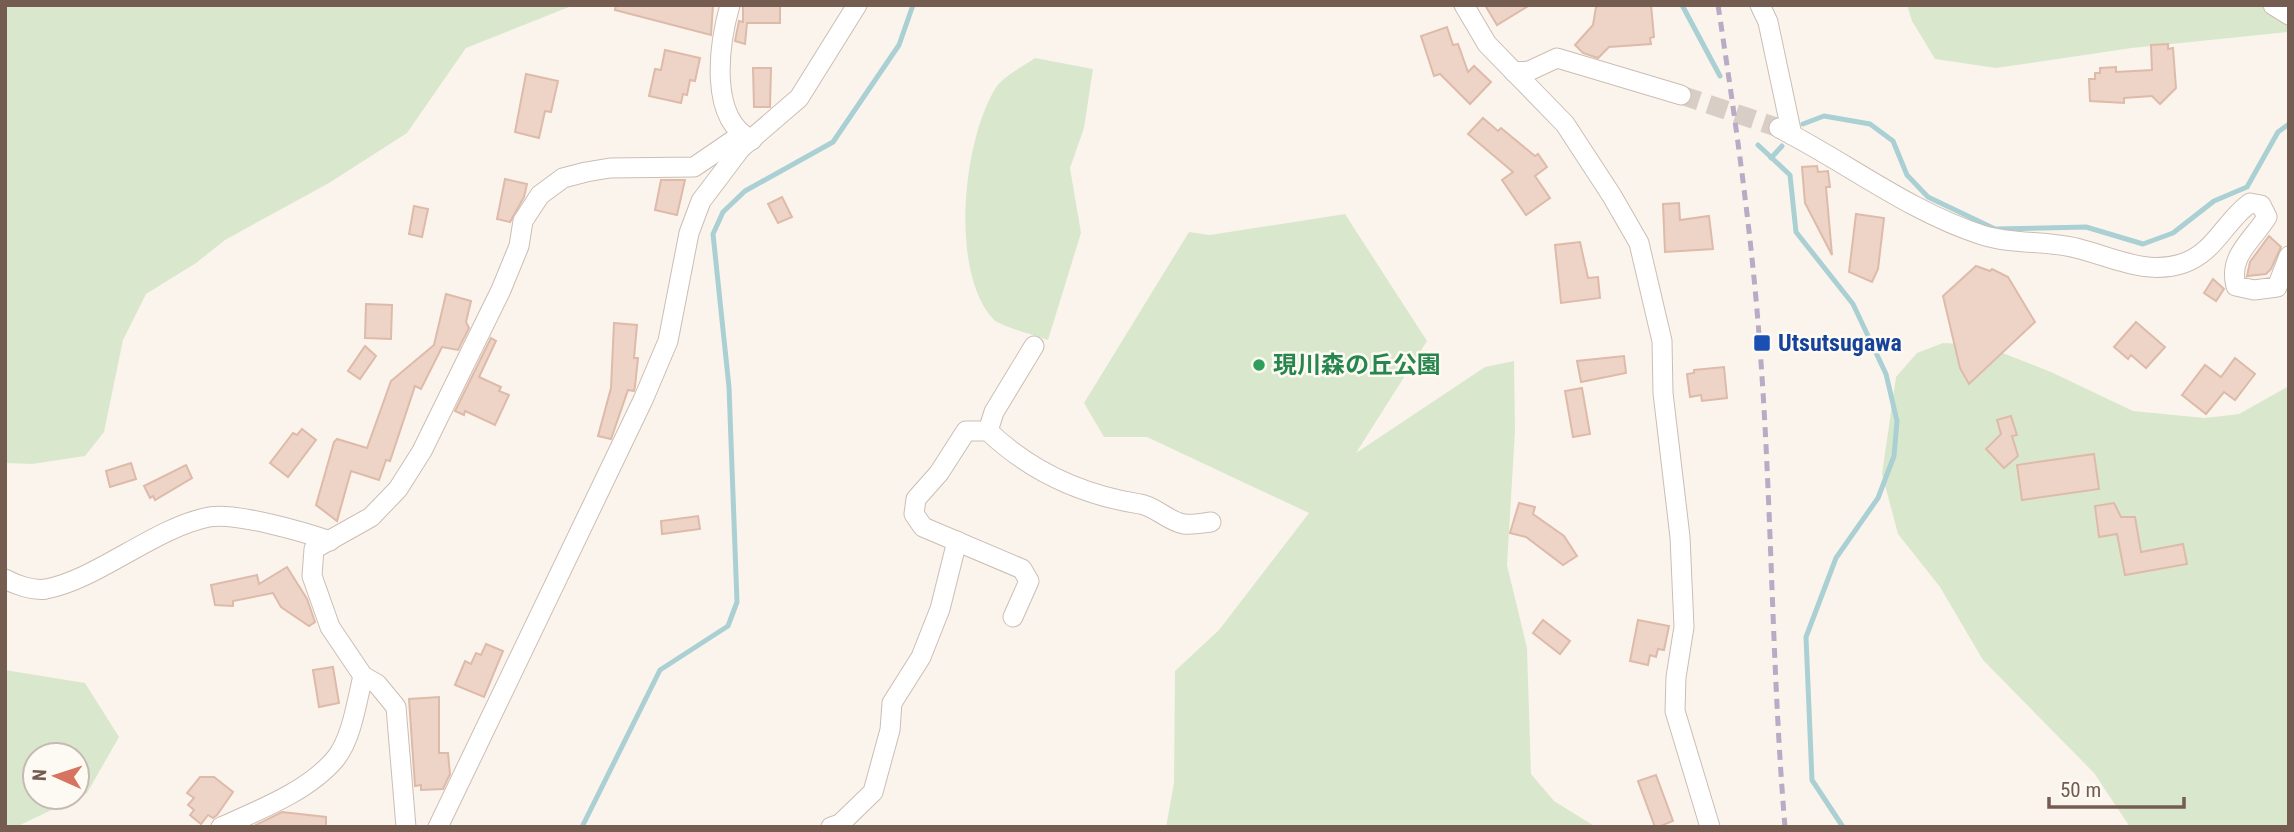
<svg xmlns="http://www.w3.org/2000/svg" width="2294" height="832" viewBox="0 0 2294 832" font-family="'Roboto Condensed','Noto Sans JP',sans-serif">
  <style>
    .green { fill: #d9e8cc; fill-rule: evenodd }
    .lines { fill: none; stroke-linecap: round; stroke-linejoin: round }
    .stream { stroke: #aad0d3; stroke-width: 5 }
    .building { fill: #edd4c7; stroke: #debaa9; stroke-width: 2 }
    .minor-tunnel { stroke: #d9cec6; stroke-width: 19; stroke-dasharray: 19 10; stroke-linecap: butt }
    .minor-casing { stroke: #ccbdb3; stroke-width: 21 }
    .minor { stroke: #fff; stroke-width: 19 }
    .rail { stroke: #b7abc5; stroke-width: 5; stroke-dasharray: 10 7; stroke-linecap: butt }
    .transit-dot { fill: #1a4fb4; stroke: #fdf9f3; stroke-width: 2.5 }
    .leisure-dot { fill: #2e9e5b; stroke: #fdf9f3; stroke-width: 2.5 }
    .labels { text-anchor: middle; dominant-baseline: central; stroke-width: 5; stroke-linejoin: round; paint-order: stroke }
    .transit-label { font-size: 24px; font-weight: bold; fill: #164399; stroke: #fdf9f3; text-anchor: start }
    .leisure-label { font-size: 24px; font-weight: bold; fill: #27864d; stroke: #fdf9f3; text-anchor: start }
  </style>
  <rect width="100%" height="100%" fill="#fbf4ed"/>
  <!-- green -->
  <g class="green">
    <polygon points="5,5 574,5 466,48 407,133 329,183 225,240 196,263 146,294 123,340 104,432 85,456 32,464 5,463"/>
    <polygon points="1907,5 2289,5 2289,32 2132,48 1996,68 1935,59 1912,21"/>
    <path d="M 1035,58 L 1093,69 L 1084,128 L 1070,168 L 1081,233 L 1048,340 C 1036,335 1001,327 993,319 C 949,271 963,137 997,86 C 1005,75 1024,66 1035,58 Z"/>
    <polygon points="1345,214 1427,341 1356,453 1485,367 1514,361 1515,431 1507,565 1527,648 1531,774 1554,801 1596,827 1166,827 1174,783 1175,671 1219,630 1309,513 1147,437 1104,437 1084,403 1189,232 1210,235"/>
    <polygon points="1943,343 1982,345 2051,372 2133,411 2205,418 2239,414 2289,386 2289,827 2130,827 2094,773 1983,660 1940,587 1898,534 1882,474 1896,377 1917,353"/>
    <path d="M 5,670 L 85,683 L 119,737 L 87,793 L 16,827 L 5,827 ZM 35,755 L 77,755 L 77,797 L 35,797 Z"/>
  </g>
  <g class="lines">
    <!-- stream -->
    <g class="stream">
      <polyline points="1682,5 1720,76"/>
      <polyline points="1803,124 1824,116 1870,124 1893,141 1907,175 1928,197 1995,229 2086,227 2143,244 2173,233 2214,201 2247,187 2278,132 2289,124"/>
      <polyline points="1758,145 1790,175 1796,232 1853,304 1886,374 1897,421 1894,456 1878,498 1836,558 1806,637 1812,780 1843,827"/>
      <polyline points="1771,158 1782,146"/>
      <polyline points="582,827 660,670 728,626 737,602 729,387 713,234 723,212 745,191 833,142 899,45 913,5"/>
    </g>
  </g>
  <!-- building -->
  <g class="building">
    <polygon points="616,5 713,5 711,35 615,10"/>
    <polygon points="743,5 780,5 780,23 747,23 745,44 735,41 739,21 743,22"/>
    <polygon points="1485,5 1530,5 1497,25"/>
    <polygon points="1601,5 1651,5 1654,37 1650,38 1651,44 1609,47 1598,58 1583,53 1575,45 1593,25 1596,7"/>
    <polygon points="1447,27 1453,45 1458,44 1468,72 1474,66 1491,82 1470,104 1440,74 1434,76 1421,36"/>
    <polygon points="2168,44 2168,49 2173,48 2176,88 2160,104 2152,96 2124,98 2124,103 2090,101 2089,79 2095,79 2095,73 2100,73 2100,68 2116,67 2116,72 2152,70 2151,45"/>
    <polygon points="665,50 700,58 695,81 690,80 687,95 683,94 681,103 649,96 655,69 661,70"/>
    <polygon points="753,68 771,68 770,107 754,107"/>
    <polygon points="526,74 558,81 551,112 545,111 539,138 515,132"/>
    <polygon points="1483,118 1498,131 1501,128 1535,156 1538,154 1547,167 1535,176 1550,198 1526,215 1502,180 1513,172 1468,134"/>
    <polygon points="1817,166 1818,172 1828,171 1830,187 1826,187 1832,255 1805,203 1802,167"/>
    <polygon points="505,179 527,184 524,197 510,222 497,219"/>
    <polygon points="661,180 685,180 677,215 655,210"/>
    <polygon points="782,197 792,217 778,223 768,204"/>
    <polygon points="1679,203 1680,220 1709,216 1713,249 1665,252 1663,204"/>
    <polygon points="414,206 428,209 422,237 409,234"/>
    <polygon points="1856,214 1884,218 1878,269 1872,282 1849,272"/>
    <polygon points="2269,236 2281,247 2271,269 2266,274 2247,276 2250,262"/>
    <polygon points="1580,242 1588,278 1598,277 1600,298 1561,303 1555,245"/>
    <polygon points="1976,266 1990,271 1992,269 2008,277 2035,322 1969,384 1960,368 1943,296"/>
    <polygon points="2213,279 2224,289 2216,301 2204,293"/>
    <polygon points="446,294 471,301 466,322 469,328 458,350 442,347 421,389 415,386 390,461 386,460 379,480 351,471 337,521 316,505 334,442 337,439 367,448 391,381 434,345"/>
    <polygon points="366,304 392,305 391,339 365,338"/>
    <polygon points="2136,322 2165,347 2146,368 2131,355 2128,359 2114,347"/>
    <polygon points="614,323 637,325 634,358 638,358 635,386 634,391 628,390 611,439 598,436 611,388"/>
    <polygon points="491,338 496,341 479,377 501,387 499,391 509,395 495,425 465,411 464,415 455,411"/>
    <polygon points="365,346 376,356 360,379 348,371"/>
    <polygon points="1624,356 1626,373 1581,382 1577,361"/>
    <polygon points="2235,358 2255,374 2235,400 2224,392 2206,414 2182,395 2205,365 2221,377"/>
    <polygon points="1724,367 1727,398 1702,401 1701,395 1690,397 1687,374 1694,373 1694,370"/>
    <polygon points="1582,388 1590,434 1573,437 1565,391"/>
    <polygon points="2011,416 2017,435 2012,436 2018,456 2004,468 1986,449 2001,434 1997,420"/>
    <polygon points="302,429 316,440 288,477 270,463 293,433 297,435"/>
    <polygon points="2094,454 2099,489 2022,500 2017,465"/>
    <polygon points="131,463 136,479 110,487 106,471"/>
    <polygon points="186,465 192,478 155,500 153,496 150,498 144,486"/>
    <polygon points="1519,503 1535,507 1533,514 1564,536 1577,556 1563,565 1526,537 1510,533"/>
    <polygon points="2114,503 2121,517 2135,517 2141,552 2183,544 2187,564 2125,575 2117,534 2099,537 2095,506"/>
    <polygon points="698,516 700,529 662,534 661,521"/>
    <polygon points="287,567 307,599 315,622 309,626 281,607 273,593 233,601 233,606 215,605 211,585 257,575 259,584"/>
    <polygon points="1543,620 1570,641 1560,654 1533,633"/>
    <polygon points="1638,620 1669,626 1664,650 1658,649 1656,657 1650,655 1648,665 1630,661"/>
    <polygon points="486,644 503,651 484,697 455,685 465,661 471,664 476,653 481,655"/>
    <polygon points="333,667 339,703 319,707 313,670"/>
    <polygon points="439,697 439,753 448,753 450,774 443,789 421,790 421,785 415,786 409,699"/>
    <polygon points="1656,775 1673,821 1658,827 1655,827 1638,781"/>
    <polygon points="200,777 214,777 233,792 217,815 213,818 208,815 201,824 190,815 194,810 188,805 194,798 187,793"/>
    <polygon points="282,812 326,817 326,827 252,827"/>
  </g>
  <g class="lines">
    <!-- minor-tunnel -->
    <polyline class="minor-tunnel" points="1681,95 1779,128"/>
    <!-- minor casing -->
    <g class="minor-casing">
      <g id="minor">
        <path d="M 730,5 C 719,44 708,119 752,140"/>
        <polyline points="1464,5 1487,44 1565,124 1612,196 1639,243 1662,341 1663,393 1680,537 1684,627 1676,677 1675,711 1710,827"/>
        <polyline points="1760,5 1768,22 1792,135"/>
        <polyline points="2273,5 2289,15"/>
        <polyline points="1514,72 1529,71 1557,58 1681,95"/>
        <path d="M 1779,128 C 1846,162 1910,212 1982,235 C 2013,245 2045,240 2076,248 C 2113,257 2146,276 2184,263 C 2215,252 2225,221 2250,203 L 2261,205 L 2267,217 C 2252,241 2228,256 2236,286 L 2254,290 L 2277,287 L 2289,256"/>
        <polyline points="988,431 994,412 1034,346"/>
        <path d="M 5,579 C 16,585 33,591 46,589 C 98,579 154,528 209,517 C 235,512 304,532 330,541"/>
        <path d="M 1013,617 L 1029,581 L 1022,569 L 923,527 L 914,514 L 916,499 L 939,473 L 966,431 L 988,431 C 1031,472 1083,495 1140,504 C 1155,506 1169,522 1184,524 C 1192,525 1203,523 1211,522"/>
        <path d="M 221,827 C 259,810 309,791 336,758 C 352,738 357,700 363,676"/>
        <polyline points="406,827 396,707 377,684 363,676 330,627 312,576 314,549 371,517 398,489 422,451 501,290 519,246 523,221 540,195 563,178 586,172 610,168 694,167 735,139 741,148"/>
        <polyline points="438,827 643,400 668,341 689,233 701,201 741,148 799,98 857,5"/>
        <polyline points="831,827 840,824 873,792 890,730 892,703 921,657 940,609 957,541"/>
      </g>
    </g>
    <!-- minor -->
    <use href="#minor" class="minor"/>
    <!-- rail -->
    <path class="rail" d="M 1718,5 C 1736,124 1753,242 1761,362 C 1772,517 1772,672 1785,827"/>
  </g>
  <!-- markers -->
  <rect class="transit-dot" x="1753" y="334" width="18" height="18" rx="3.5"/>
  <circle class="leisure-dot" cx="1259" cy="365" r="7"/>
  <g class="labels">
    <!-- transit labels -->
    <g class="transit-label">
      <text x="1778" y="343">Utsutsugawa</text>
    </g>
    <!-- leisure labels -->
    <g class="leisure-label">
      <text x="1273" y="365">現川森の丘公園</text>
    </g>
  </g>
  <!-- border -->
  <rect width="2294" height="832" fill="none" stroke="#745c51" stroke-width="14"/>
  <!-- north arrow -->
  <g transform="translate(56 776) rotate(273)"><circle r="33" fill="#fdf9f3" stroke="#c6bab2" stroke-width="2"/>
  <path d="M0-5L12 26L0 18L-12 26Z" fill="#d67461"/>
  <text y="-10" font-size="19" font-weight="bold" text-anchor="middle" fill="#745c51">N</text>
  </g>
  <!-- scale -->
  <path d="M2049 797v10h135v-10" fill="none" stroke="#745c51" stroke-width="3.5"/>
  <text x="2060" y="797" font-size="21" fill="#745c51" stroke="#fdf9f3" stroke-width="5" paint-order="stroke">50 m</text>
</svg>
